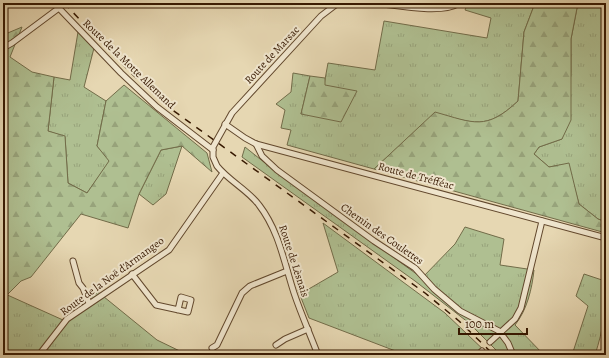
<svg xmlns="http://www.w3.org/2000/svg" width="609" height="358" viewBox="0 0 609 358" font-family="Alegreya,serif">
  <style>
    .grass { fill: url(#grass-tufts); stroke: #726c49 }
    .forest { fill: url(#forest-firs); stroke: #726c49 }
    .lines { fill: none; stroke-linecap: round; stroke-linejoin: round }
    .minor-casing { stroke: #62482d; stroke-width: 7 }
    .minor { stroke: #efe5cd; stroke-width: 5 }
    .rail { stroke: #361801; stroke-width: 1.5; stroke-dasharray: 7 7; stroke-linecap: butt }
    .labels { text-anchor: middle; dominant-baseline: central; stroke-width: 4; stroke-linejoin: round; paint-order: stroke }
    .street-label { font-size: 11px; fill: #361801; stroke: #efe5cd }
  </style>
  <defs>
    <pattern id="grass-tufts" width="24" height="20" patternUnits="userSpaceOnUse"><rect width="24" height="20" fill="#afbf91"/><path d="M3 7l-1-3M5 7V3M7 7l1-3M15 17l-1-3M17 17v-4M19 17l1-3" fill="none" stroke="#97a37b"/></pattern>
    <pattern id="forest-firs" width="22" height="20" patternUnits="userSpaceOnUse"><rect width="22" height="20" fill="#afbf91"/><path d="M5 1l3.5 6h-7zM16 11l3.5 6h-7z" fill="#97a37b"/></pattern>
  </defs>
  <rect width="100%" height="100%" fill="#e6d7b2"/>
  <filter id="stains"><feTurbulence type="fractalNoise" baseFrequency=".005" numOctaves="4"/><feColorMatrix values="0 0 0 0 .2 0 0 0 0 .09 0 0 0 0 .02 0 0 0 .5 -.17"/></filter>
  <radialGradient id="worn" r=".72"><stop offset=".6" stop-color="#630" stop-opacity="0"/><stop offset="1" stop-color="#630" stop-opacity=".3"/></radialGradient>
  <!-- grass -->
  <g class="grass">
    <path d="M 468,3 L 535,3 L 524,32 L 518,101 C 486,131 474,123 435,113 L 374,169 L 287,145 L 291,130 L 281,128 L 285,110 L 276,104 L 291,92 L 293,73 L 310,76 L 301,114 L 324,85 L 328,63 L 375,70 L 384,21 L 487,38 L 491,18 L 465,10 Z"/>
    <polygon points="578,3 606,3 606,222 598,219 579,204 568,164 549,167 534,154 539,147 562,139 571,73 571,39"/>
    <polygon points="78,32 94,48 84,87 106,101 97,146 110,161 87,193 68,183 65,137 48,131 54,77 70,80"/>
    <polygon points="182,146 166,194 153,205 139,194 161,150"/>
    <path d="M 245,147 L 280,175 L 422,278 L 455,244 L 465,227 L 504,239 L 500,265 L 534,270 C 532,289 527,310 515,325 L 544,355 L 501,355 L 469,323 L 415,281 L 242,157 Z"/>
    <polygon points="323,223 445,313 489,355 406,355 309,318 298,290 307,290 338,272"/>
    <path d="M 584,274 L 605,281 C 607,308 603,330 595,355 L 572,355 L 588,306 L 576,296 Z"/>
    <polygon points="98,292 157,340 188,355 3,355 3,293 63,320"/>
  </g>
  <!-- forest -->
  <g class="forest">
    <path d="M 535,3 L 578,3 L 571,39 L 571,120 L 562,139 L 539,147 L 534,154 L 549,167 L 569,163 L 579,204 L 598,219 L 606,222 L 606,233 L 374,169 L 435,112 C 474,123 486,131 518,101 L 524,32 Z"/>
    <polygon points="22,27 10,57 32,72 54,77 48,131 65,136 68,183 87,193 109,161 97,146 106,101 124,85 207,153 212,172 182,146 161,150 139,194 128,228 81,214 31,277 21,281 8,294 3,293 3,35"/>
    <polygon points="310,76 325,78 325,85 357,91 341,122 301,114"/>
  </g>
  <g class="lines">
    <!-- minor casing -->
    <g class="minor-casing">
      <g id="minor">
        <polyline points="54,3 121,73 157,107 213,150"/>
        <path d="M 375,3 C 395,5 443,15 459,3"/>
        <polyline points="3,48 12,43 59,8"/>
        <polyline points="225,124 245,138 256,144 606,238"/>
        <polyline points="256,144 262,156 277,170 374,241 415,268 434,289 460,311 499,331 508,343 513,355"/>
        <polyline points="73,261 79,283 83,288 89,303"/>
        <polyline points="132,274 156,305 188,312 191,300 181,297 178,310"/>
        <polyline points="490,342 515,319 521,308 542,221"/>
        <polyline points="276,345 285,339 308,329"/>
        <polyline points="212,348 217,345 242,293 250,286 287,271"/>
        <polyline points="39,355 67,319 169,250 223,173"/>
        <path d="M 318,355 C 310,334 301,314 294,293 C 284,262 279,231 259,205 C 248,190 229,181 217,166 L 213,157 L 213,147 L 232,113 L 321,16 L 338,3"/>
        <polyline points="478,355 482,351"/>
      </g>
    </g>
    <!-- minor -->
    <use href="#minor" class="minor"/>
    <!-- rail -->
    <polyline class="rail" points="64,3 133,75 167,106 425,293 459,321 494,355"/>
  </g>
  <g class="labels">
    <!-- street labels -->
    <g class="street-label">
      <text transform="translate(272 55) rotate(-47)">Route de Marsac</text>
      <text transform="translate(129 64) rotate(44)">Route de la Motte Allemand</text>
      <text transform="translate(416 176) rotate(15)">Route de Tréfféac</text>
      <text transform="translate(382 234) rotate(35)">Chemin des Coulettes</text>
      <text transform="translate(294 261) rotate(72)">Route de Lèsnais</text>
      <text transform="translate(112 276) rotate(-36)">Route de la Noë d'Armangeo</text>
    </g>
  </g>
  <!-- margin -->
  <rect width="609" height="358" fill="none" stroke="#e6d7b2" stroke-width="16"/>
  <rect x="4" y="4" width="601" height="350" fill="none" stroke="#361801" stroke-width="2"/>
  <rect x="8" y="8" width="593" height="342" fill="none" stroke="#361801"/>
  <!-- scale -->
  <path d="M459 328v6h68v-6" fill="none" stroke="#361801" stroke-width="2"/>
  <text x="465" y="328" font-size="12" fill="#361801" stroke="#efe5cd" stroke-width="3" paint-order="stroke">100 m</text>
  <rect width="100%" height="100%" filter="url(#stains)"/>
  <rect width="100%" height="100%" fill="url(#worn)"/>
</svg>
